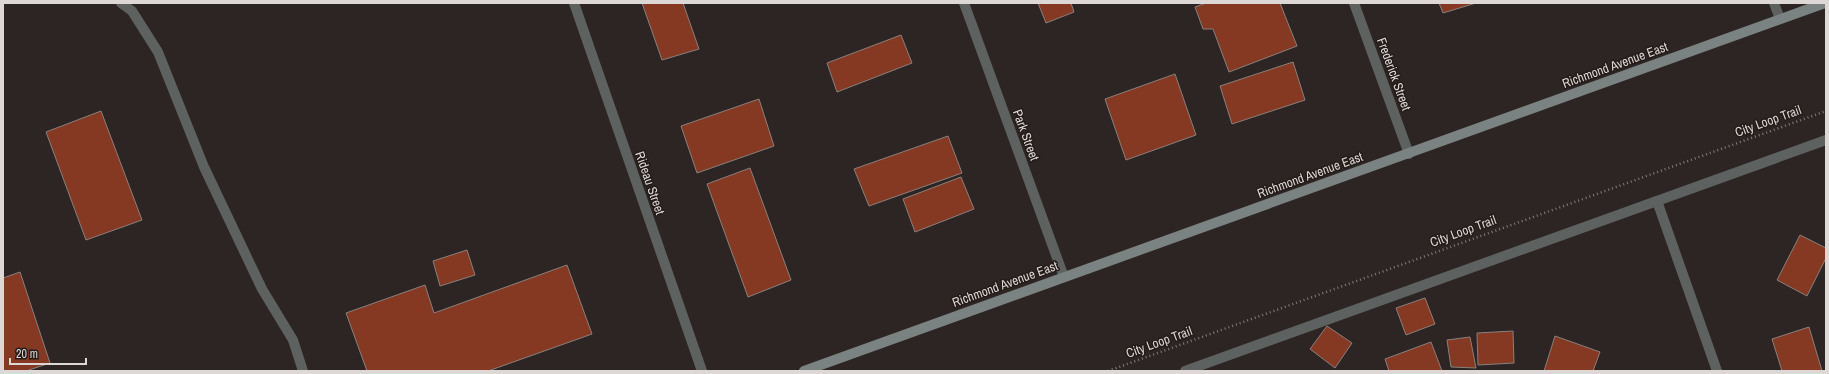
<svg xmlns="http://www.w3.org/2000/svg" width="1829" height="374" viewBox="0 0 1829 374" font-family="'Archivo Narrow',sans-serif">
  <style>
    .building { fill: #853922; stroke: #8a807d }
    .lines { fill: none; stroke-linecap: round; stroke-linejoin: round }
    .path { stroke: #827b79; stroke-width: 2.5; stroke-dasharray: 1 3; stroke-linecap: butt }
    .lane { stroke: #5d6261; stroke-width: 10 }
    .street { stroke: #5d6261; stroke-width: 10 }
    .secondary { stroke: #7b8382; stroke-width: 10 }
    .labels { text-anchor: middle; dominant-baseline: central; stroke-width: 3; stroke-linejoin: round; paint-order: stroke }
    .street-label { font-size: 13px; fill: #ddd7d6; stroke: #231c19 }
  </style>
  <rect width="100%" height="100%" fill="#2d2523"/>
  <!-- building -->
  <g class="building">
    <polygon points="642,3 683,3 699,49 662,60"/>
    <polygon points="1038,3 1071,3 1074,12 1046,23"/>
    <polygon points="1206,3 1280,3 1297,46 1229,72 1213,29 1203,29 1195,7"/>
    <polygon points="1439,3 1476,3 1443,13"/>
    <polygon points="901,35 912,63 837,92 827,63"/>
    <polygon points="1293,62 1305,100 1232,124 1220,86"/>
    <polygon points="1175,74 1196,135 1126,160 1105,99"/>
    <polygon points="759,99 774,146 697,173 681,126"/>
    <polygon points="101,111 142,220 86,240 46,132"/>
    <polygon points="948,136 962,173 869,206 854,169"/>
    <polygon points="750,168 791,280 748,297 707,184"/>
    <polygon points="961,177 974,209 915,232 903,199"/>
    <polygon points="1800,235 1826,248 1826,258 1807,296 1777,280"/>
    <polygon points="467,250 475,275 440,286 433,261"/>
    <polygon points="567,265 592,334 488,371 367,371 346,313 425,285 434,313"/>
    <polygon points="20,272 50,363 26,371 3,371 3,278"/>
    <polygon points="1425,298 1435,324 1406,335 1396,308"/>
    <polygon points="1327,326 1352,343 1335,368 1310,349"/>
    <polygon points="1809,327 1822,371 1782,371 1772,339"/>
    <polygon points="1513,331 1514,363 1478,365 1477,333"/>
    <polygon points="1555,336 1600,352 1593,371 1544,371"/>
    <polygon points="1470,337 1476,368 1451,367 1447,340"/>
    <polygon points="1431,342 1442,371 1389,371 1385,359"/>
  </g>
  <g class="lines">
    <!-- path -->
    <polyline class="path" points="1108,371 1826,111"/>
    <!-- lane -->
    <g class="lane">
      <polyline points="1774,3 1780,19"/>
      <polyline points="1657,201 1717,371"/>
      <polyline points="1185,371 1826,140"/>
    </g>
    <!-- street -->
    <g class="street">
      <polyline points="121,3 132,11 158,52 204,167 262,289 293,340 303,371"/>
      <polyline points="574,3 702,371"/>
      <polyline points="964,3 1064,277"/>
      <polyline points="1354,3 1409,154"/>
    </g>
    <!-- secondary -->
    <polyline class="secondary" points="804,371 1825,3"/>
  </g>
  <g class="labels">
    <!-- street labels -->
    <g class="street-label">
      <text transform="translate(1615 65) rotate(-20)">Richmond Avenue East</text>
      <text transform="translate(1394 74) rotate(70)">Frederick Street</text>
      <text transform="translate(1768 121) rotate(-20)">City Loop Trail</text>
      <text transform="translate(1026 135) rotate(70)">Park Street</text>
      <text transform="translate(1310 175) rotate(-20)">Richmond Avenue East</text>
      <text transform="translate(650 183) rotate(71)">Rideau Street</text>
      <text transform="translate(1463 231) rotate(-20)">City Loop Trail</text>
      <text transform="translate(1005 284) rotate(-20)">Richmond Avenue East</text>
      <text transform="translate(1159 342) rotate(-20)">City Loop Trail</text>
    </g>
  </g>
  <!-- border -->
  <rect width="1829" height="374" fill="none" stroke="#ddd7d6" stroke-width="8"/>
  <!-- scale -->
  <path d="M10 358v6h76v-6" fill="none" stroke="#ddd7d6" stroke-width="2"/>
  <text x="16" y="358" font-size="12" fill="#ddd7d6" stroke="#231c19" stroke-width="3" paint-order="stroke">20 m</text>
</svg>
